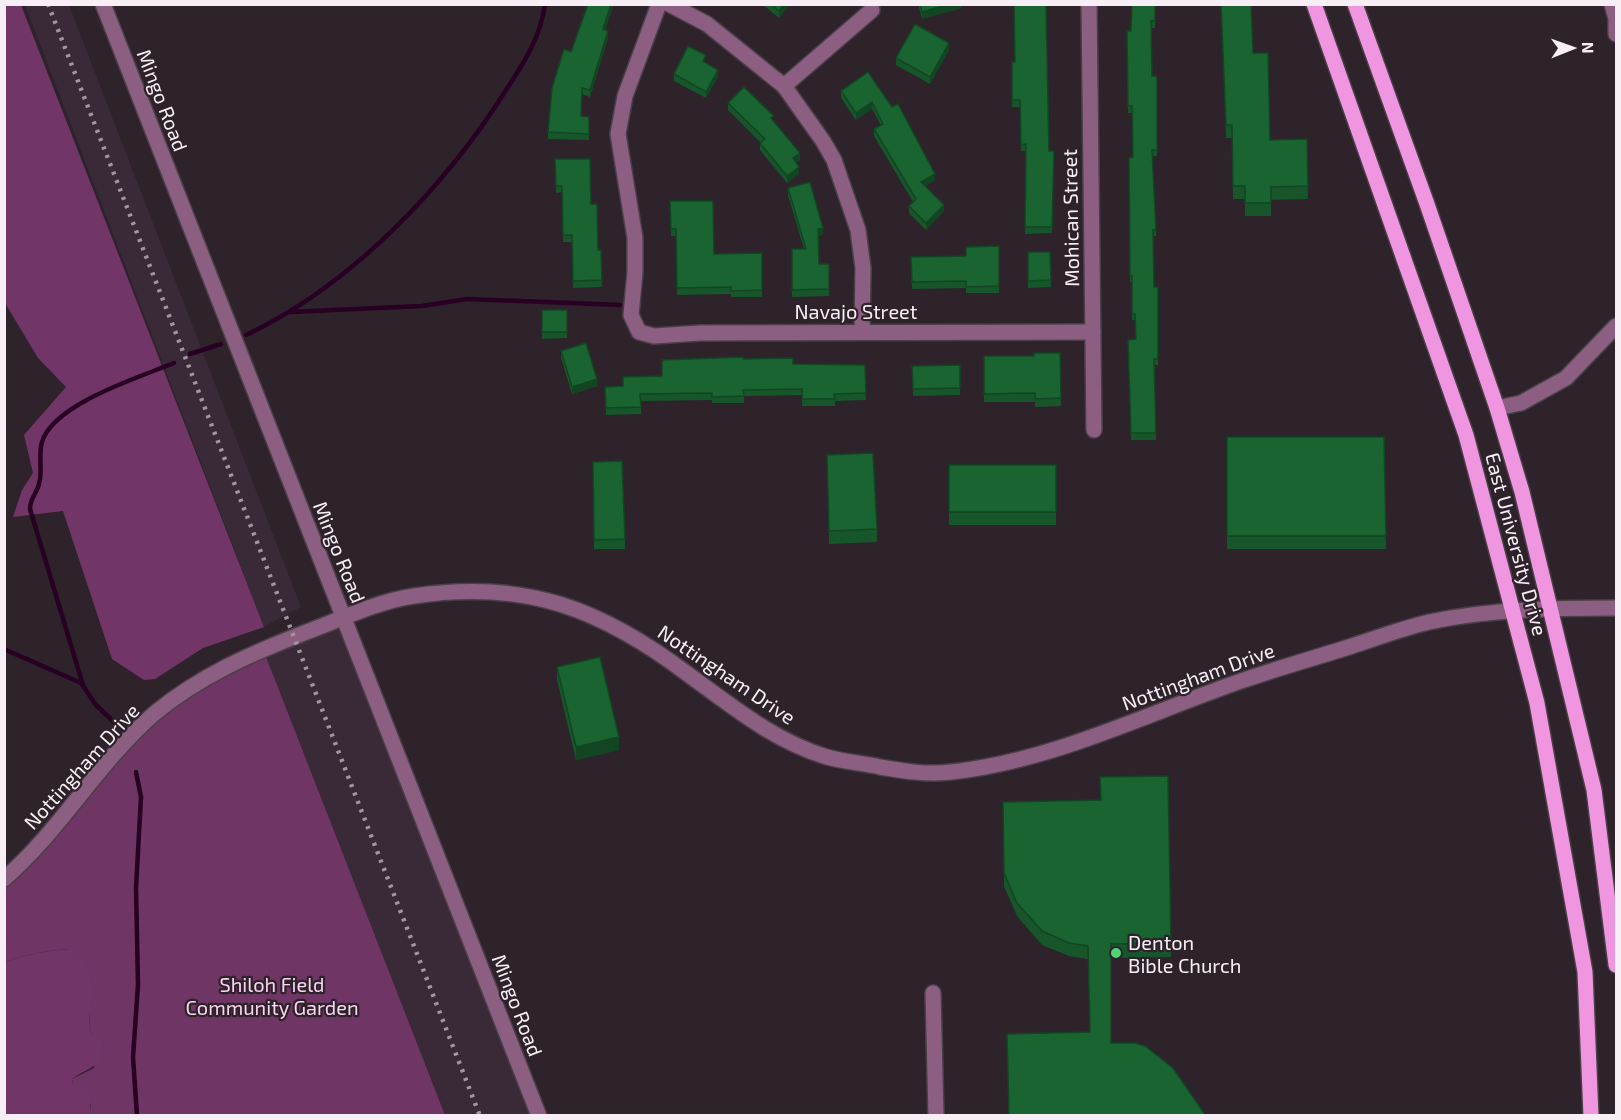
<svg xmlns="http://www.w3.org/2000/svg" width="1621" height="1120" viewBox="0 0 1621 1120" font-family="'Exo 2',sans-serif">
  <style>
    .built { fill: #3a2937 }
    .green { fill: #6f3565 }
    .forest { fill: #723568 }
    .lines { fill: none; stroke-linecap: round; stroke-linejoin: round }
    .stream { stroke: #280023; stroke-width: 4.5 }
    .minor-casing { stroke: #4a3f47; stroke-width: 18 }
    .major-casing { stroke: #4a3f47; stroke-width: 18 }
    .minor { stroke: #8b5e82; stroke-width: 15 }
    .major { stroke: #f095df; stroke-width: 15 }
    .rail { stroke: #a0969e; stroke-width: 4.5; stroke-dasharray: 3 6; stroke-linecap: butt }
    .wall { fill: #16562a }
    .shaded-wall { fill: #124622 }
    .building { fill: #196431; stroke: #124622; stroke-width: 1.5 }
    .poi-dot { fill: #4dd676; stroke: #2e222b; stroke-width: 2 }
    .labels { text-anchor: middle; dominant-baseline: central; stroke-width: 4.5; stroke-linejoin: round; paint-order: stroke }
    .street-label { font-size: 20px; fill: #f8eff6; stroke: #2e222b }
    .poi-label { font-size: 20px; fill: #f8eff6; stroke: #2e222b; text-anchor: start }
    .park-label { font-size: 20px; fill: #fad4f1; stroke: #2e222b }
  </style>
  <rect width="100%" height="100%" fill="#2e222b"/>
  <!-- built -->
  <g class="built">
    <polygon points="25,5 69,5 301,607 264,627"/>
    <polygon points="343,618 539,1115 445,1115 263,649"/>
  </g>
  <!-- green -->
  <path class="green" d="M 263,649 L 445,1115 L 91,1115 L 91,1104 L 73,1085 L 72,1079 L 94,1068 L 93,1035 L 89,1029 L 91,983 L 69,949 C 45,951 27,954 5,962 L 5,879 L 156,712 Z"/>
  <!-- forest -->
  <g class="forest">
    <polygon points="5,4 21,5 264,627 203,648 155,679 144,680 112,659 63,511 13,517 22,490 33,473 24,435 66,387 38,358 5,303"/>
    <path d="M 69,949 C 101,960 89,1002 89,1029 L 93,1035 L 101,1036 C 107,1067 92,1065 72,1079 L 73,1085 L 82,1086 L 90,1092 L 91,1115 L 5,1115 L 5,962 C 27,954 45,951 69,949 Z"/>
  </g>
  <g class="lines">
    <!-- stream -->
    <g class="stream">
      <polyline points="290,312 422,306 467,299 620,305"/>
      <path d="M 246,335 C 352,285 446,186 508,87 C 525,61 541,36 545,4"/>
      <polyline points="190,354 221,344"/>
      <polyline points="4,649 81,683 96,705 115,723"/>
      <path d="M 83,685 L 30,509 C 30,498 37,493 39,484 C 43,470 38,456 42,442 C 53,404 140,377 174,363"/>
      <polyline points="136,772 141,797 136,888 138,985 133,1057 137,1116"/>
    </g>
    <!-- minor casing -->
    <g class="minor-casing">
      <g id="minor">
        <polyline points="103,4 539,1116"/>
        <polyline points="659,4 625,96 618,134 635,238 635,272 631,315 639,332 654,336 700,333 1093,332"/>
        <polyline points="669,4 707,24 784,86 823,141 834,160 858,230 863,268 862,332"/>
        <polyline points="1089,4 1094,430"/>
        <polyline points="1612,4 1616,19 1616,34"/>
        <polyline points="784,86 872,10"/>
        <polyline points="1497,408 1521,403 1566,378 1616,326"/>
        <path d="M 4,879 C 61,830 98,762 155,713 C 200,676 250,654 304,633 C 339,620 378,601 414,596 C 525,579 602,609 689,675 C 733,707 774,741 827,757 C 844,762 863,763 880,767 C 903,771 927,775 951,772 C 1052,761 1146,714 1241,681 C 1278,668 1315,658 1352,646 C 1377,638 1403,628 1429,622 C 1490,609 1555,608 1616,608"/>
        <polyline points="933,993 936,1116"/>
      </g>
    </g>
    <!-- major casing -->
    <g class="major-casing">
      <g id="major">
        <polyline points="1314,4 1466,435 1537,703 1585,972 1591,1116"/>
        <polyline points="1355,4 1427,204 1497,408 1522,492 1594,790 1616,965"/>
      </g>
    </g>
    <!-- minor -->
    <use href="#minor" class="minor"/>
    <!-- major -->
    <use href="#major" class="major"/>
    <!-- rail -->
    <polyline class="rail" points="48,4 480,1116"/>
  </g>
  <!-- wall -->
  <g class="wall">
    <polygon points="588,4 626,4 626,6 613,6 605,30 608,38 590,97 582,94 581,116 589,117 589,140 548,139 548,132 571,52"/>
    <polygon points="762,4 790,4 779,18"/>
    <polygon points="918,4 961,4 961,8 922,19"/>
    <polygon points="1155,4 1155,28 1151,28 1152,76 1157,106 1157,156 1152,156 1156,230 1156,236 1153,236 1154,287 1158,287 1158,365 1154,365 1156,440 1131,440 1128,340 1136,339 1135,320 1132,320 1132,282 1130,282 1129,158 1133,157 1132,113 1128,113 1127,31 1131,31"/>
    <polygon points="1221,4 1266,4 1251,5 1253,53 1270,140 1307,139 1308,199 1271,200 1271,216 1245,216 1245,199 1233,199 1232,138 1226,138"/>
    <polygon points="949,50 930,84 896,65 896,58"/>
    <polygon points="706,62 705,63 718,76 706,98 674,81 674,74"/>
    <polygon points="1012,62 1015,62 1049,151 1054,151 1052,233 1025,234 1026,151 1021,151 1020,107 1012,107"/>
    <polygon points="868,72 935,180 925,186 944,211 926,230 909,213 909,206 913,202 874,136 874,129 881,125 872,109 856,120 841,98 841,91"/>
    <polygon points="728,103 774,121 800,160 796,163 799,174 787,183 760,150 760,143 761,143 728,110"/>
    <polygon points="555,159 591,204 598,250 601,250 602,287 573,288 572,242 563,242 562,192 556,193"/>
    <polygon points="788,188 823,234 819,236 819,264 829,264 829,296 792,297 792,249 804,249 788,195"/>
    <polygon points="670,201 714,254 762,253 762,297 731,297 731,294 677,295 676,236 671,236"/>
    <polygon points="999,246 999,293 966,293 966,288 912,289 911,257 966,256"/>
    <polygon points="1028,252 1050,252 1051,287 1028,288"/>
    <polygon points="542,310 567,310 567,338 542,339"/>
    <polygon points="561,351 597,386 572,394 561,358"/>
    <polygon points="1060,353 1061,406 1035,407 1035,402 984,402 984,356 1034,356"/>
    <polygon points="743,359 793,364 865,365 866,400 835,401 835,406 802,406 802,395 744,396 744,403 712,403 712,400 641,401 641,414 606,415 605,387 623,386 662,376"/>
    <polygon points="960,365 960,395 913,396 912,366"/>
    <polygon points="1227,437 1384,437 1386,549 1227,549"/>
    <polygon points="827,455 877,529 877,542 829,544"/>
    <polygon points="593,462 625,539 625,549 594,549"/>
    <rect x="949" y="465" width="107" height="60"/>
    <polygon points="557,667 619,750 576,760 557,680"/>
    <polygon points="1168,776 1171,957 1111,958 1111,1043 1206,1116 1090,1032 1088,959 1069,956 1042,945 1017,916 1004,886 1003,802 1101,800"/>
  </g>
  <!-- shaded-wall -->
  <g class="shaded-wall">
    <polygon points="611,4 613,4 613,6 603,36 603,29"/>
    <polygon points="784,4 790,4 779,18 779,11"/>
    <polygon points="949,4 961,4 961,8 922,19 922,12"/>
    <polygon points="608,31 608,38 590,97 590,90"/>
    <polygon points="949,43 949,50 930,84 930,77"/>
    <polygon points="718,70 718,76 706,98 706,92"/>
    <polygon points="872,102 872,109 856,120 856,113"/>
    <polygon points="800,153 800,160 793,165 793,158"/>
    <polygon points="799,167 799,174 787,183 787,176"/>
    <polygon points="935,174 935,180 921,189 921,182"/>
    <polygon points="944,205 944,211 926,230 926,223"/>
    <polygon points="823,228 823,234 818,236 818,229"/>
    <polygon points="597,379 597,386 572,394 572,387"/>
    <polygon points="619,737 619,750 576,760 576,747"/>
  </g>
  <!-- building -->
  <g class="building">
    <polygon points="588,4 611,4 603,29 608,31 590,90 582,88 581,116 589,117 589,134 548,132 552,88 564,49 571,52"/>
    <polygon points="771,4 784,4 779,11"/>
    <polygon points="920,4 949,4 922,12"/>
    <polygon points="1014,4 1046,4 1049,151 1054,151 1052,227 1025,227 1026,144 1021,145 1020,100 1012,100 1012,62 1015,62"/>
    <polygon points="1132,4 1155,4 1155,21 1151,21 1152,76 1157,76 1157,150 1152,150 1156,230 1153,230 1154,287 1158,287 1158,359 1154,359 1156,433 1131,433 1128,340 1136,339 1135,314 1132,314 1132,276 1130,276 1129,158 1133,157 1132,106 1128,106 1127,31 1131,31"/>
    <polygon points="1221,4 1251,4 1253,53 1268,53 1270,140 1307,139 1308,186 1271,187 1271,203 1245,203 1245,186 1233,186 1232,125 1226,125"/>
    <polygon points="915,24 949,43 930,77 896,58"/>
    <polygon points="688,46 706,55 703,61 718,70 706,92 674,74"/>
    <polygon points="868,72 892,107 898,104 935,174 921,182 944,205 926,223 909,206 916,199 874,129 883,124 872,102 856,113 841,91"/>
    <polygon points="744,87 774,116 771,118 800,153 793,158 799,167 787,176 760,143 765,139 728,103"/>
    <polygon points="555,159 590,159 591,204 597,204 598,250 601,250 602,280 573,281 572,235 563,235 562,186 556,186"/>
    <polygon points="810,182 823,228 818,229 819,264 829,264 829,289 792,290 792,249 806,249 788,188"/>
    <polygon points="670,201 713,201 714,254 762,253 762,290 731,291 731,287 677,288 676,229 671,229"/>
    <polygon points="999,246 999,286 966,287 966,281 912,282 911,257 966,256 966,247"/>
    <polygon points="1028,252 1050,252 1051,280 1028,281"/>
    <rect x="542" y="310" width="25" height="22"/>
    <polygon points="586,343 597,379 572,387 561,351"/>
    <polygon points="1034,353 1060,353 1061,398 1035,399 1035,393 984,394 984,356 1034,356"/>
    <polygon points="743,357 743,359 793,358 793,364 865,365 866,393 834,394 835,399 802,399 802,389 743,390 744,396 712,397 712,393 640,394 641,407 606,408 605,387 623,386 623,377 662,376 662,360"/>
    <polygon points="960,365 960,388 913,389 912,366"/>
    <polygon points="1227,437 1384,437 1386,536 1227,536"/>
    <polygon points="873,453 877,529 829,531 827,455"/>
    <polygon points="622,461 625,539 594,540 593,462"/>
    <rect x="949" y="465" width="107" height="47"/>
    <polygon points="600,657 619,737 576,747 557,667"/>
    <polygon points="1168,776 1171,943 1111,944 1111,1043 1135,1043 1145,1046 1173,1068 1206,1116 1009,1116 1007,1034 1090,1032 1088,946 1069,943 1042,931 1017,903 1004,873 1003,802 1101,800 1100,777"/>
  </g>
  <!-- markers -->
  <circle class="poi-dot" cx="1116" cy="953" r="6"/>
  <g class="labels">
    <!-- street labels -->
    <g class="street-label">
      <text transform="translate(163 100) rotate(69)">Mingo Road</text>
      <text transform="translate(1070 218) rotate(-91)">Mohican Street</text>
      <text x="856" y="311">Navajo Street</text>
      <text transform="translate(1517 544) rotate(75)">East University Drive</text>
      <text transform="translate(340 552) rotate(68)">Mingo Road</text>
      <text transform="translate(727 674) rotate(34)">Nottingham Drive</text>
      <text transform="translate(1198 676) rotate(-20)">Nottingham Drive</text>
      <text transform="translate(81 766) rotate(-48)">Nottingham Drive</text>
      <text transform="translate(518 1005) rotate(69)">Mingo Road</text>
    </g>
    <!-- poi labels -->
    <g class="poi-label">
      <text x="1128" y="942">Denton<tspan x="1128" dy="23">Bible Church</tspan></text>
    </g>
    <!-- park labels -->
    <g class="park-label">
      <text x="272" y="984">Shiloh Field<tspan x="272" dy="23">Community Garden</tspan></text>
    </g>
  </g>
  <!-- border -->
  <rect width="1621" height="1120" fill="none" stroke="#f8eff6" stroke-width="12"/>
  <!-- north arrow -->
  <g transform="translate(1573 48) rotate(89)" stroke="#2e222b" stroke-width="4.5" paint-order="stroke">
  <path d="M0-4.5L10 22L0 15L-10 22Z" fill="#f8eff6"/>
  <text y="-9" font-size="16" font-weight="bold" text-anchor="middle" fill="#f8eff6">N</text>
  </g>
</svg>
